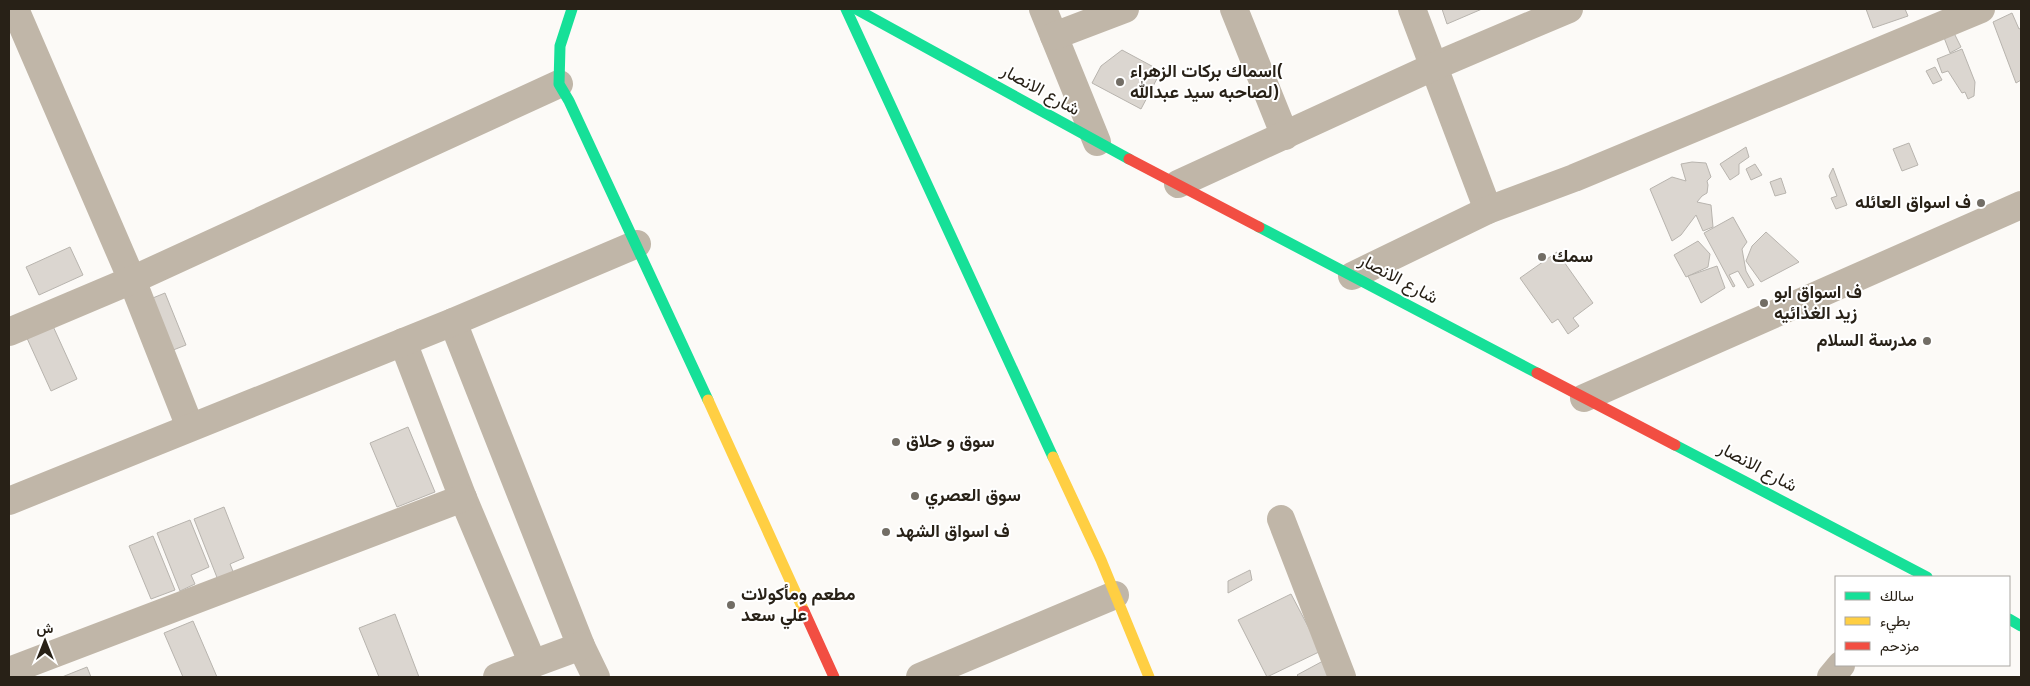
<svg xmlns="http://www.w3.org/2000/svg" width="2030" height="686" viewBox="0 0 2030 686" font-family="Overpass,Vazirmatn,sans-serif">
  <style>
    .building { fill: #dbd6d0; stroke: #b8b4ae }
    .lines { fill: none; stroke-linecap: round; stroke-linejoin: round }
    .street { stroke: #c0b6a8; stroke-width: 28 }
    .fast { stroke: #16e098; stroke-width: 11 }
    .slow { stroke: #ffcf43; stroke-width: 11 }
    .jam { stroke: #f24e42; stroke-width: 11 }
    .poi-dot { fill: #726d65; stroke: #fff; stroke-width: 2 }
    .labels { text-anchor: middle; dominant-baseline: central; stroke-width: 4; stroke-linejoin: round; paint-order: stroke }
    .poi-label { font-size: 18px; font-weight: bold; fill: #282117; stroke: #fff; text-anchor: start }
    .street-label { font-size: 18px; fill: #282117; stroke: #fff }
  </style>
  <rect width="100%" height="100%" fill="#fcfaf7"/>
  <!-- building -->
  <g class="building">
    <polygon points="1442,9 1482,9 1447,24"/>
    <polygon points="1866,9 1905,9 1908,16 1873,28"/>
    <polygon points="2012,13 2019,29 2021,28 2021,80 2016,83 1993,22"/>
    <polygon points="1953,31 1961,47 1950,53 1943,35"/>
    <polygon points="1962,49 1975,82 1974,96 1968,99 1965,92 1962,93 1948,71 1942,73 1937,59"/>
    <polygon points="1122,50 1161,71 1141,109 1092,83 1101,66"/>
    <polygon points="1935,67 1942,80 1933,84 1926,71"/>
    <polygon points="1909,143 1918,165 1902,171 1893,149"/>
    <polygon points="1746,147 1749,157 1739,164 1739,174 1730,180 1720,164"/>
    <polygon points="1692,162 1706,163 1711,177 1707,181 1708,185 1707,193 1702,196 1697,202 1711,205 1713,227 1703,231 1696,215 1681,235 1672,241 1650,189 1672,177 1686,181 1681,164"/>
    <polygon points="1755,164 1762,175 1751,180 1746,169"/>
    <polygon points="1833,168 1847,205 1836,209 1831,198 1837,196 1829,176"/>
    <polygon points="1781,178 1786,193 1775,196 1770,182"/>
    <polygon points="1733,217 1747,242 1742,249 1746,271 1754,285 1748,288 1738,271 1729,275 1735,286 1733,287 1704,233"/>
    <polygon points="1766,232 1799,262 1761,282 1746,261 1752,246"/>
    <polygon points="1698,241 1710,254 1708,267 1686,277 1674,255"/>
    <polygon points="70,247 83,275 39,295 26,267"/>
    <polygon points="1557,252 1593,303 1573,318 1579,326 1568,334 1558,319 1552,323 1520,278"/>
    <polygon points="1717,266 1725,288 1701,303 1688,276"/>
    <polygon points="165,293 186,345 163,354 143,302"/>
    <polygon points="52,324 77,379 51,391 26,336"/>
    <polygon points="408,427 435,492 397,507 370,443"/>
    <polygon points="224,507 244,558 230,564 234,574 218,580 194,519"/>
    <polygon points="190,520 209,567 191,575 195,584 180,591 157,533"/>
    <polygon points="153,536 175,590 151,599 129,546"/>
    <polygon points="1250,570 1252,580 1228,593 1228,581"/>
    <polygon points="1291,594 1321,651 1267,677 1238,620"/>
    <polygon points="395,614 419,677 379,677 359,628"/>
    <polygon points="193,621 217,677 183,677 164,633"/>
    <polygon points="1323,661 1332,677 1299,677 1297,675"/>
    <polygon points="87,667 91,677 62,677"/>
  </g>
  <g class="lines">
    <!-- street -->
    <g class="street">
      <polyline points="15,9 132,280 190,427"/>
      <polyline points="1043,9 1097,142"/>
      <polyline points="1234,9 1285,136"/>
      <polyline points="1412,9 1488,210"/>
      <polyline points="1054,36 1125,9"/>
      <polyline points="1178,184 1435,66 1569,9"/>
      <polyline points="1352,276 1488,210 1574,178 1981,9"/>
      <polyline points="453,322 581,646 596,677"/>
      <polyline points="9,332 132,280 559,84"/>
      <polyline points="403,342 463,498 533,664"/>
      <polyline points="1584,398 2021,205"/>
      <polyline points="9,501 453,322 637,244"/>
      <polyline points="1281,519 1342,677"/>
      <polyline points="9,671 463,498"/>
      <polyline points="497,677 581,646"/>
      <polyline points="920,677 1115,595"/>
      <polyline points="1831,677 1841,665"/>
    </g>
    <!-- fast -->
    <g class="fast">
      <polyline points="572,9 560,46 559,84 569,101 708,400"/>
      <polyline points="846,9 1053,457"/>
      <polyline points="856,9 1129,159"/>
      <polyline points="1259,227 1537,373"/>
      <polyline points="1675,445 1927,577"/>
      <polyline points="2009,619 2021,626"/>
    </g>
    <!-- slow -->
    <g class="slow">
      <polyline points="708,400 804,611"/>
      <polyline points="1053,457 1101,560 1149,677"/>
    </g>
    <!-- jam -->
    <g class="jam">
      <polyline points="1129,159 1259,227"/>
      <polyline points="1537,373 1675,445"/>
      <polyline points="804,611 834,677"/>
    </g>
  </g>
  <!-- markers -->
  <g class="poi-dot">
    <circle cx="1120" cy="82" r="5"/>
    <circle cx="1981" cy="203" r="5"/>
    <circle cx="1542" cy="257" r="5"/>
    <circle cx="1764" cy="303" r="5"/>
    <circle cx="1927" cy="341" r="5"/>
    <circle cx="896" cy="442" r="5"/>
    <circle cx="915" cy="496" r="5"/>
    <circle cx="886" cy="532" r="5"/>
    <circle cx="731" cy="605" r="5"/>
  </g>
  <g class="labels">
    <!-- poi labels -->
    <g class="poi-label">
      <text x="1130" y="72">اسماك بركات الزهراء(<tspan x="1130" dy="21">لصاحبه سيد عبدالله)</tspan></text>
      <text x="1971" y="203" text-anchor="end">ف اسواق العائله</text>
      <text x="1552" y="257">سمك</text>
      <text x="1774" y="293">ف اسواق ابو<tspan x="1774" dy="21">زيد الغذائيه</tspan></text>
      <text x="1917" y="341" text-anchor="end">مدرسة السلام</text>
      <text x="906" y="442">سوق و حلاق</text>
      <text x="925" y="496">سوق العصري</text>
      <text x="896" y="532">ف اسواق الشهد</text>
      <text x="741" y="595">مطعم ومأكولات<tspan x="741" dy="21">علي سعد</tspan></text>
    </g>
    <!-- street labels -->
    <g class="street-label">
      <text transform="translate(1040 91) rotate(29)">شارع الانصار</text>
      <text transform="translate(1398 280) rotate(28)">شارع الانصار</text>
      <text transform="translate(1757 468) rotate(28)">شارع الانصار</text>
    </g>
  </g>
  <!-- border -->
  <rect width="2030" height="686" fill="none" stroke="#282117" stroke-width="20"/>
  <!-- legend -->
  <rect x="1835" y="576" width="175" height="90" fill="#ffffff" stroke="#a9a6a2"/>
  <rect x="1845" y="592" width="25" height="8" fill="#16e098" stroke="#a9a6a2"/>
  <text x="1880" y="601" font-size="15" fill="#282117">سالك</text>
  <rect x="1845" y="617" width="25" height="8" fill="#ffcf43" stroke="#a9a6a2"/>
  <text x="1880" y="626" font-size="15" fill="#282117">بطيء</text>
  <rect x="1845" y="642" width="25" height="8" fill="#f24e42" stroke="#a9a6a2"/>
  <text x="1880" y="651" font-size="15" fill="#282117">مزدحم</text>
  <!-- north arrow -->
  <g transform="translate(45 641)" stroke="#ffffff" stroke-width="4" paint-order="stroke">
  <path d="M0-4L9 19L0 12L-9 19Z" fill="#282117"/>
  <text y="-8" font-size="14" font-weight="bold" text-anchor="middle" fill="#282117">ش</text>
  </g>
</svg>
